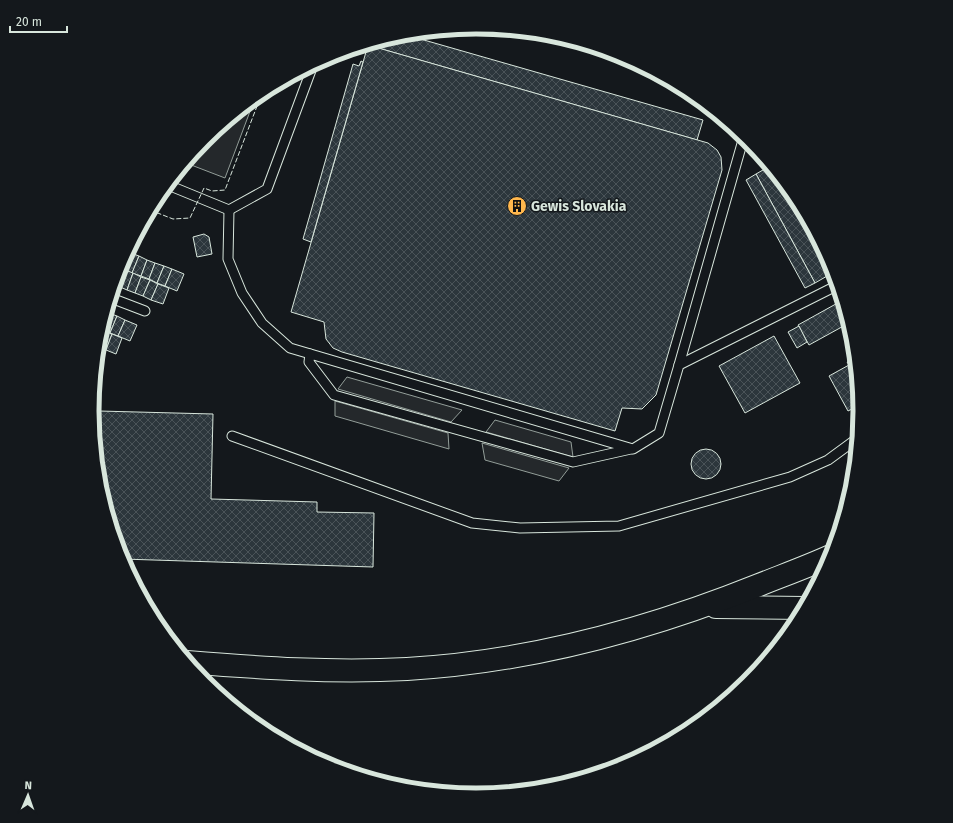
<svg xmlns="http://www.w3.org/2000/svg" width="953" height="823" viewBox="0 0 953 823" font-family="'Fira Sans',sans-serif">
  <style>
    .parking { fill: #24282b; stroke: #939e99 }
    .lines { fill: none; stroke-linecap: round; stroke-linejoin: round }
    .stream { stroke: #363b3e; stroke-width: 5.5 }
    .building { fill: url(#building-cross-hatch); stroke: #d8e6dc }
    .service-casing { stroke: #d8e6dc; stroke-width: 11 }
    .primary-casing { stroke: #d8e6dc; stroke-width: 24 }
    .service { stroke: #14181c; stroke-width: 9 }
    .primary { stroke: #14181c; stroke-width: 22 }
    .fence { stroke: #d8e6dc; stroke-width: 1; stroke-dasharray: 5 2; stroke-linecap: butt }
    .labels { text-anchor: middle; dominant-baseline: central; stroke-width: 3; stroke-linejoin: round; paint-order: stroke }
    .poi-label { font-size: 14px; font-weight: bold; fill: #d8e6dc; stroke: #14181c; text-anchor: start }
    .rim { fill: none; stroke: #d8e6dc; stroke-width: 5 }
  </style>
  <defs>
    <pattern id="building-cross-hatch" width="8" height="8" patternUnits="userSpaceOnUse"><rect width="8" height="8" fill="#2c363c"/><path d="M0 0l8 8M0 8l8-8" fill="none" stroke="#4a5358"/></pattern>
  </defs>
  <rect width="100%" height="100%" fill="#14181c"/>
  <!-- parking -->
  <g class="parking">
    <polygon points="255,98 225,178 186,163 205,139"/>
    <polygon points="347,377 462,410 451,422 338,389"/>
    <polygon points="335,401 448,433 449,449 335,416"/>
    <polygon points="495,420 571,442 573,457 486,432"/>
    <polygon points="482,443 569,468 559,481 485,460"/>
  </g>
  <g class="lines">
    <!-- stream -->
    <polyline class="stream" points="604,50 626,58"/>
  </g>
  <!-- building -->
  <g class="building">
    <polygon points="403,34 703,120 697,140 371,46 372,43"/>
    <polygon points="368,45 708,143 717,150 721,157 722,170 656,395 642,409 622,408 615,431 342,352 333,348 326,339 324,322 291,312"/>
    <polygon points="361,61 363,62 311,242 303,239 353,64 359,66"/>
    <polygon points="770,166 796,198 832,265 834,272 815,283 756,174"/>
    <polygon points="756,174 815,283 805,288 746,180"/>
    <polygon points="204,234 209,237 212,254 197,257 193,237"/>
    <polygon points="128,252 131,253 124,270 120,268"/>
    <polygon points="131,253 139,256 132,273 124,270"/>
    <polygon points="139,256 147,260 141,276 132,273"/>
    <polygon points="147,260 155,263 149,279 141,276"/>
    <polygon points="155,263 164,266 157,283 149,279"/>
    <polygon points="164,266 172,269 165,286 157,283"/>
    <polygon points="120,268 125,270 118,286 115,285"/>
    <polygon points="172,269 184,274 177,291 165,286"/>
    <polygon points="125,270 133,273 127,290 118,286"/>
    <polygon points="133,273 141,277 135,293 127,290"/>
    <polygon points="141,277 150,280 143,296 135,293"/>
    <polygon points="150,280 158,284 151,300 143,296"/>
    <polygon points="158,284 169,288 163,304 151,300"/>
    <polygon points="843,300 849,323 809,345 798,325"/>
    <polygon points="109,313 117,316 110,333 102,330"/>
    <polygon points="117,316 125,320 118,336 110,333"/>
    <polygon points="125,320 137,325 130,341 118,336"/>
    <polygon points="799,326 807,342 797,348 788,332"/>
    <polygon points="104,331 112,334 106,350 98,347"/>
    <polygon points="112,334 122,338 116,354 106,350"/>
    <polygon points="774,336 800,383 745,413 719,366"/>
    <polygon points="855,358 860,405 848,411 829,376 849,365 847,362"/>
    <polygon points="99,411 213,414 211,499 317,502 317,512 374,513 373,567 122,559 99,486 95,446 98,446"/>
    <circle cx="706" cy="464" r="15"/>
  </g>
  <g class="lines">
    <!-- service casing -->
    <g class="service-casing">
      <g id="service">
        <polyline points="168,185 229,210 267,189 313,65"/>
        <polyline points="229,210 228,259 242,293 262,323 290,348 633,449 659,433 679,365 838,285"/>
        <polyline points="111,298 145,311"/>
        <polyline points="310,354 309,362 334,395 573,462 631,449"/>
        <polyline points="97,364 98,364"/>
        <polyline points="679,365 743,140 748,139"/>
        <polyline points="232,436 472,523 520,528 619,526 790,477 828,460 858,438"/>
      </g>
    </g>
    <!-- primary casing -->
    <g class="primary-casing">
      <g id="primary">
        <polyline points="716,607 805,608"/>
        <path d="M 187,662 C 260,668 333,673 407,669 C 528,662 647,630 759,585 C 784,575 809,566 833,555"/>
      </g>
    </g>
    <!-- service -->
    <use href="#service" class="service"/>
    <!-- primary -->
    <use href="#primary" class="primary"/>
    <!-- fence -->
    <polyline class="fence" points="150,210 173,219 190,218 204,188 212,191 225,190 262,93"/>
  </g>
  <!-- icons -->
  <defs>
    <g id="building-disc" transform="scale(1)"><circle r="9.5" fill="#ffb74d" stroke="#14181c"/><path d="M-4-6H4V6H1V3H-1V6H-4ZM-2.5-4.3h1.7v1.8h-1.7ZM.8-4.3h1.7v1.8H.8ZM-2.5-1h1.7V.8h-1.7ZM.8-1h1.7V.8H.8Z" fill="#111"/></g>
  </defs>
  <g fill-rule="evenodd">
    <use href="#building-disc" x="517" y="206"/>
  </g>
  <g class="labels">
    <!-- poi labels -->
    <g class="poi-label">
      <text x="531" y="206">Gewis Slovakia</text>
    </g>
  </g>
  <!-- crop -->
  <path d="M0 0H953V823H0ZM99 411a377 377 0 1 1 754 0a377 377 0 1 1-754 0Z" fill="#14181c" fill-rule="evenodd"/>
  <path class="rim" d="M99 411a377 377 0 1 1 754 0a377 377 0 1 1-754 0Z"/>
  <!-- north arrow -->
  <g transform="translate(28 795) rotate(2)" stroke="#14181c" stroke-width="3" paint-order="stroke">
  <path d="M0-3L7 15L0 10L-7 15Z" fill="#d8e6dc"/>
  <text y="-6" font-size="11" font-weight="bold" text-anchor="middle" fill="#d8e6dc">N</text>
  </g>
  <!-- scale -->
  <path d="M10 26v6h57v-6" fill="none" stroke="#d8e6dc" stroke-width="2"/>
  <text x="16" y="26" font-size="12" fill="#d8e6dc" stroke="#14181c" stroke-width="3" paint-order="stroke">20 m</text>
</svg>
